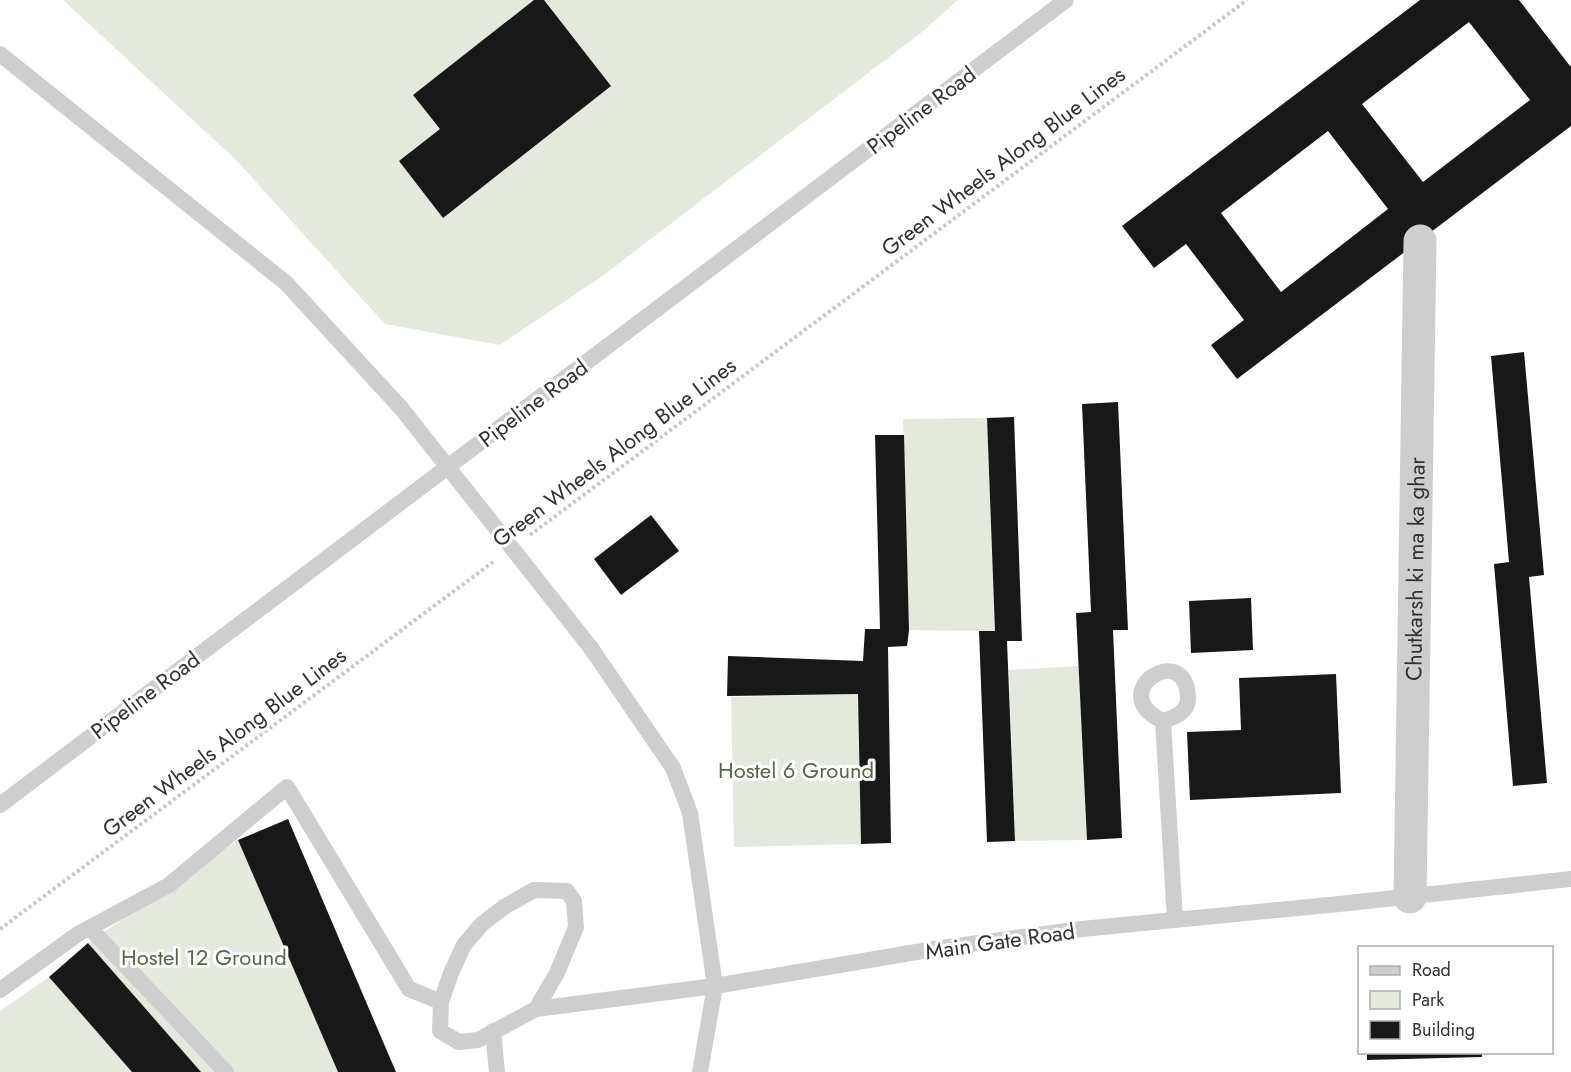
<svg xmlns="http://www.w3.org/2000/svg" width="1571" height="1072" viewBox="0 0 1571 1072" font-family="Jost,sans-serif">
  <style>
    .green { fill: #e4e9de }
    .building { fill: #181818; fill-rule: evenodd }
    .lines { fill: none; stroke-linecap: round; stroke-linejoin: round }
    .path { stroke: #c8c8c8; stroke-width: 4; stroke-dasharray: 3 3; stroke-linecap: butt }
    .lane { stroke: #cecece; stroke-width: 16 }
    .street { stroke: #cecece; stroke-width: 33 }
    .lane-bridge { stroke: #cecece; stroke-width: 16 }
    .labels { text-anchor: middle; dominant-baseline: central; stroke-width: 6; stroke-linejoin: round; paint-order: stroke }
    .street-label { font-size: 22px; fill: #313131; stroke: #fff }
    .park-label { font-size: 22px; fill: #536942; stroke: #fff }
  </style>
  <rect width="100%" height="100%" fill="#fff"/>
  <!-- green -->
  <g class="green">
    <polygon points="63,0 958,0 922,32 601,277 500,345 385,324 236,160"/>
    <polygon points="987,418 995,631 909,630 903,419"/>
    <polygon points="1079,666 1087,840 1015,841 1009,670"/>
    <polygon points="858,694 861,844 734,847 731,697"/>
    <polygon points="238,840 338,1072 201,1072 88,943"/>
    <polygon points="49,977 132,1072 0,1072 0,1011"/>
  </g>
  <!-- building -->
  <g class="building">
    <polygon points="534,0 544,0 611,86 443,218 399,161 440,129 413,95"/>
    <path d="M 1420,0 L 1519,0 L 1570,66 L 1571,65 L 1571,126 L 1237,379 L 1211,345 L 1244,320 L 1186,244 L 1154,268 L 1122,226 ZM 1469,22 L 1530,100 L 1423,182 L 1362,104 ZM 1328,131 L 1388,209 L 1281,292 L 1221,213 Z"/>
    <polygon points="1524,352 1544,575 1529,577 1547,783 1513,786 1494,564 1509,562 1491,356"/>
    <polygon points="1118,402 1128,630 1113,630 1122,838 1087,840 1076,613 1091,612 1082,404"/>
    <polygon points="1014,417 1022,641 1007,641 1015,841 987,842 979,631 995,631 987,418"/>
    <polygon points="875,435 904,435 909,630 907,646 888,647 891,843 861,844 858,694 727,696 728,656 863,661 865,629 880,629"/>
    <polygon points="651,515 679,551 621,595 594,559"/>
    <polygon points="1251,598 1253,650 1191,653 1189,601"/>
    <polygon points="1336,674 1341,793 1190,800 1187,732 1241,730 1239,678"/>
    <polygon points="288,819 396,1072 338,1072 238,840"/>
    <polygon points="88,943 201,1072 132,1072 49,977"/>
    <polygon points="1367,1052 1482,1052 1482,1057 1367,1060"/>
  </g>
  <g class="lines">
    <!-- path -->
    <g class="path">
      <polyline points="530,535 1247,0"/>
      <polyline points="0,929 493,562"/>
    </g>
    <!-- lane -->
    <g class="lane">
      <polyline points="0,54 286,283 401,408"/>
      <polyline points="591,648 673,768 690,813 715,986 700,1072"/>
      <path d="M 1163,721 C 1175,717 1189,712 1188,697 C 1185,639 1103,693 1163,721 L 1175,920"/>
      <polyline points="0,805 1066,0"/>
      <polyline points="90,928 226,1072"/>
      <polyline points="0,990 78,934 169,885 287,787 409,989 441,1002"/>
      <polyline points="536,1009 557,973 576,927 574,901 567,891 534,890 504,907 482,924 464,945 451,973 441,1002 440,1031 459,1042 478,1040 536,1009 715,986 934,949 1082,929 1339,904 1571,879"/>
      <polyline points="493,1031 497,1072"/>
    </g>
    <!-- street -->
    <path class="street" id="s1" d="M 1410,897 L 1420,241"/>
    <!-- lane-bridge -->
    <polyline class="lane-bridge" points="401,408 591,648"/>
  </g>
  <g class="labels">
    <!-- street labels -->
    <g class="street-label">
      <text transform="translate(921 110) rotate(-37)">Pipeline Road</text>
      <text transform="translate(1003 161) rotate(-37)">Green Wheels Along Blue Lines</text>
      <text transform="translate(533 403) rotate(-37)">Pipeline Road</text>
      <text transform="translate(614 452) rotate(-37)">Green Wheels Along Blue Lines</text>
      <text stroke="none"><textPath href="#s1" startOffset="328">Chutkarsh ki ma ka ghar</textPath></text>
      <text transform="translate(145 695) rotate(-37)">Pipeline Road</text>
      <text transform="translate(224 742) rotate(-37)">Green Wheels Along Blue Lines</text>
      <text transform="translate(1000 941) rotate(-8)">Main Gate Road</text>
    </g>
    <!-- park labels -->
    <g class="park-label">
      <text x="796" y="770">Hostel 6 Ground</text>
      <text x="204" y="957">Hostel 12 Ground</text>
    </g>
  </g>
  <!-- legend -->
  <rect x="1358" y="946" width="195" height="108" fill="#ffffff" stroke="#adadad" stroke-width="1.5"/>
  <rect x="1370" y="966" width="30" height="9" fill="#cecece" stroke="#adadad" stroke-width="1.5"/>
  <text x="1412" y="976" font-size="18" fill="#313131">Road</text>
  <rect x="1370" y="991" width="30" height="18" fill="#e4e9de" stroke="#adadad" stroke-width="1.5"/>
  <text x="1412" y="1006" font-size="18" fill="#313131">Park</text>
  <rect x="1370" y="1021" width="30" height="18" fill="#181818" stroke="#adadad" stroke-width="1.5"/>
  <text x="1412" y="1036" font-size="18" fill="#313131">Building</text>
</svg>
